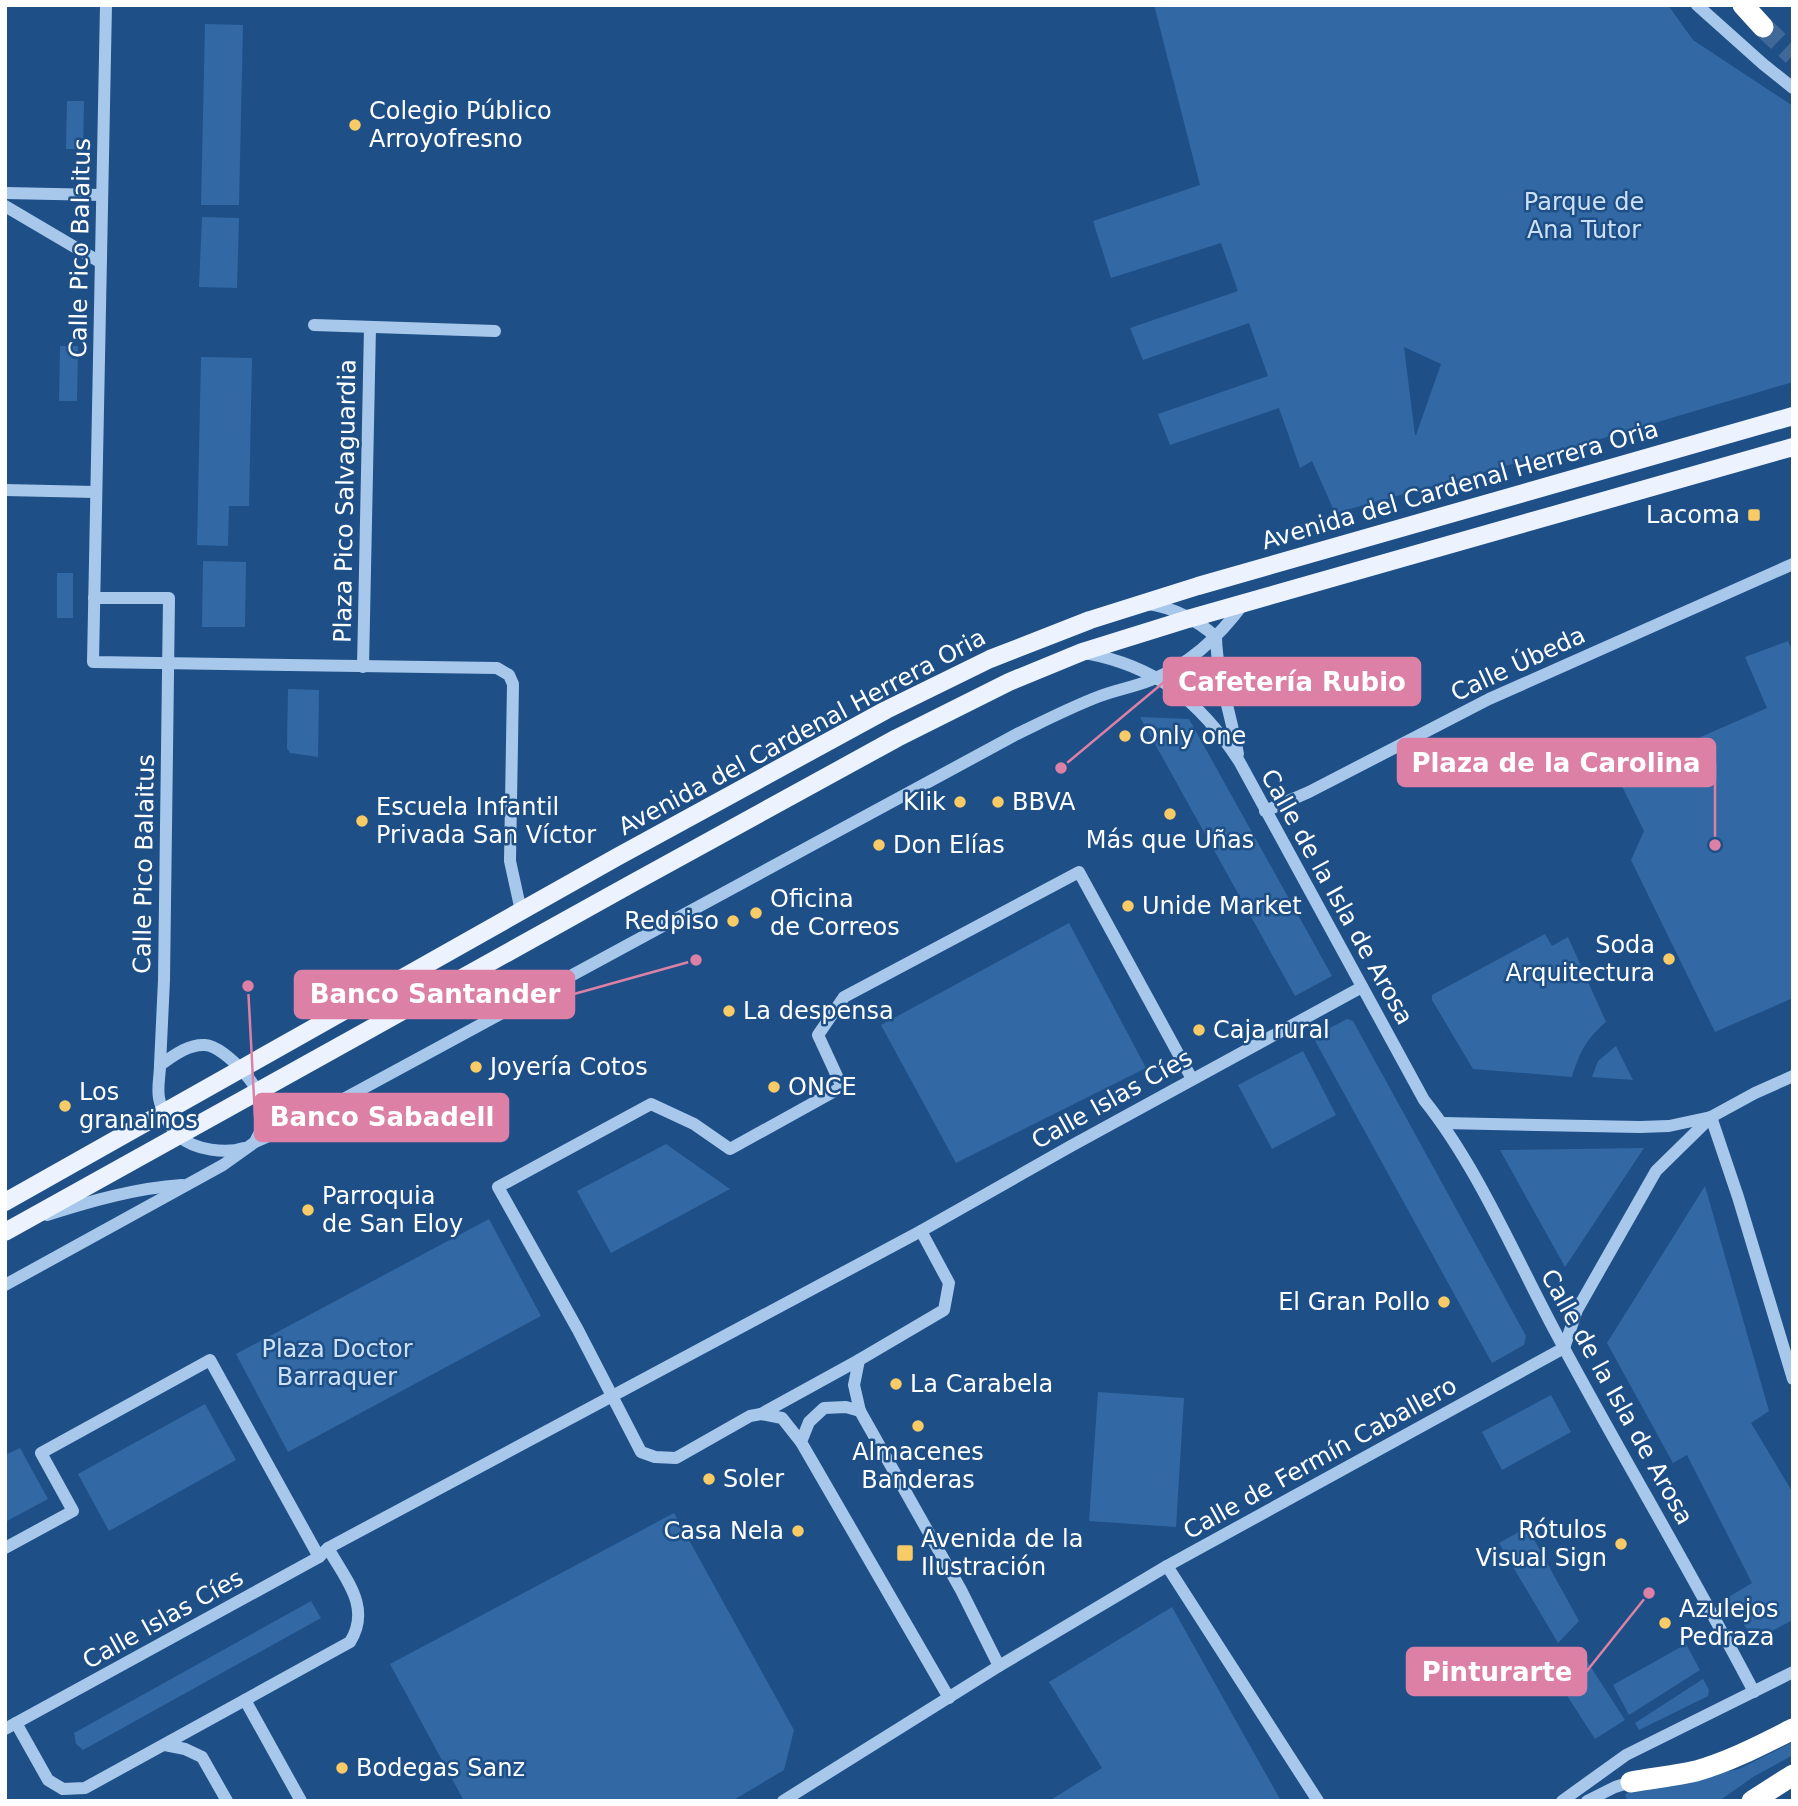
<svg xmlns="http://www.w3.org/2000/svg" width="1798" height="1806" viewBox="0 0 1798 1806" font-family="'DejaVu Sans',sans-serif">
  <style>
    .green { fill: #3269a4; fill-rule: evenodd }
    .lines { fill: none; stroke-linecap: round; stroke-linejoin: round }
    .highway-tunnel { stroke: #406999; stroke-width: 21; stroke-dasharray: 21 10; stroke-linecap: butt }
    .minor { stroke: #a7c8eb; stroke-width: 12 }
    .major { stroke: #ecf3fe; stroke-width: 18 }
    .highway { stroke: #fff; stroke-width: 21 }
    .poi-dot { fill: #f9cb67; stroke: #1e4f87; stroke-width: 2.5 }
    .labels { text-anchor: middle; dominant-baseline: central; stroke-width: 5; stroke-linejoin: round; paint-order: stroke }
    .poi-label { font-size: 24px; fill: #fff; stroke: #1e4f87; text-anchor: start }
    .park-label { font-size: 24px; fill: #cce1f8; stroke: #1e4f87 }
    .street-label { font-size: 24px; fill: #fff; stroke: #1e4f87 }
    .leader { fill: none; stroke: #dd80a5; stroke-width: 2.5 }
    .callout-dot { fill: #dd80a5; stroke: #1e4f87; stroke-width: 2.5 }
    .callout { fill: #dd80a5; stroke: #dd80a5; stroke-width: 2.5 }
    .callout-label { font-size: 26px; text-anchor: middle; font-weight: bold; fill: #fff }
  </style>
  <rect width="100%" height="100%" fill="#1e4f87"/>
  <!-- green -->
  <g class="green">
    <path d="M 1154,5 L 1668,5 L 1693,40 L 1793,106 L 1793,382 L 1560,451 L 1335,513 L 1312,461 L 1300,468 L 1279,408 L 1170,445 L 1158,414 L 1268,376 L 1249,323 L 1143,360 L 1130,328 L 1238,291 L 1221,243 L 1111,278 L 1093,221 L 1200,185 ZM 1404,347 L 1441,364 L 1416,435 L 1415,435 Z"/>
    <polygon points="205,24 243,25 239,205 201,205"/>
    <polygon points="67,101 84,101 83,149 66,149"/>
    <polygon points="202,217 239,218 237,288 199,287"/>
    <polygon points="60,346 78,346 77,401 59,401"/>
    <polygon points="201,357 252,358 249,506 229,506 228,546 197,545"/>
    <polygon points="203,561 246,562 245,627 202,627"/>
    <rect x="57" y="573" width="16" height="45"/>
    <polygon points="1788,641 1793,652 1793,998 1715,1032 1631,860 1644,831 1616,774 1767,708 1745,657"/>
    <polygon points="288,689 319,690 318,757 290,753 287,748"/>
    <polygon points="1140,717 1189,719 1332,976 1295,996"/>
    <polygon points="1069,923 1146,1068 956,1163 881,1025"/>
    <path d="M 1545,934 L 1552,946 L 1568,937 L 1606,1022 C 1587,1038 1579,1053 1572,1077 L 1473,1069 L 1432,1000 L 1432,995 Z"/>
    <polygon points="1347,1019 1353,1021 1526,1336 1524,1345 1492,1363 1313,1037"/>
    <polygon points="1616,1046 1633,1080 1592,1077 1598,1061"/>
    <polygon points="1303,1051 1336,1115 1272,1149 1238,1085"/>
    <polygon points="666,1144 730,1189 611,1253 577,1191"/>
    <polygon points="1644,1148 1565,1267 1500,1150"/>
    <polygon points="1705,1186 1769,1411 1751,1423 1793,1493 1793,1620 1762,1636 1748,1631 1727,1598 1752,1583 1687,1455 1673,1463 1607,1343"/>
    <polygon points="489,1219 541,1316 288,1452 236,1354"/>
    <polygon points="1098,1392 1184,1398 1176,1527 1089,1521"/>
    <polygon points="1551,1395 1571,1432 1502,1470 1482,1432"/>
    <polygon points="205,1404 236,1460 109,1531 78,1474"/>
    <polygon points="20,1448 48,1499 5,1522 5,1455"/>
    <polygon points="674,1513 794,1730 784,1770 732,1801 464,1801 390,1664"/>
    <polygon points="1525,1523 1579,1621 1558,1643 1499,1543 1517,1533"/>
    <polygon points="311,1601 321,1618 83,1750 76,1744 74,1733"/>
    <polygon points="1172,1607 1281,1801 1049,1801 1102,1768 1049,1682"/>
    <polygon points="1686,1644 1700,1670 1629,1715 1613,1685"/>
    <polygon points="1583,1655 1625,1720 1595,1739 1553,1674"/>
    <polygon points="1703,1679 1709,1690 1708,1696 1639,1730 1635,1723"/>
    <polygon points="1793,1742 1793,1755 1753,1777 1719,1801 1627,1801 1625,1794 1654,1785 1739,1769"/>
  </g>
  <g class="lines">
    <!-- highway-tunnel -->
    <polyline class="highway-tunnel" points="1763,27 1793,55"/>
    <!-- minor -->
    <g class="minor">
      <polyline points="106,5 93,662 497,668 509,675 513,684 510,861 521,911"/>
      <polyline points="1697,5 1763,64 1793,88"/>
      <polyline points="5,193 102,195"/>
      <polyline points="5,206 100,262"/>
      <polyline points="314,325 495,331"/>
      <polyline points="5,490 95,492"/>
      <polyline points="94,598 169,598 164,980 160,1065"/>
      <path d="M 1148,604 C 1172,607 1197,620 1216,637"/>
      <path d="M 1216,637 C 1217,677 1231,714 1238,754"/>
      <path d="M 1085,653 C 1156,666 1200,701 1239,761 L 1424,1100 C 1478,1167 1516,1259 1557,1335 C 1621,1455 1691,1571 1754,1692"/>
      <polyline points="363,667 370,327"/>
      <polyline points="1265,811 1309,792 1489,699 1793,564"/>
      <polyline points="1711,1117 1738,1197 1793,1379"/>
      <polyline points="1443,1123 1640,1127 1669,1126 1711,1117"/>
      <path d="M 244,1148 C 226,1154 195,1150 180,1137 C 171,1130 161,1110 159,1098 C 157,1088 160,1075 160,1065 C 173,1056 188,1044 205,1045 C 226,1046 269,1095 266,1117 C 265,1125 258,1135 255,1142"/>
      <path d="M 47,1215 C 91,1201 136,1188 182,1185"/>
      <path d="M 5,1285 L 223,1165 L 255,1142 L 301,1122 L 1017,734 C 1044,721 1071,707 1100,696 C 1116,690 1134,687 1151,680 C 1190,664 1220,636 1244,603"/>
      <polyline points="860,1411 854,1385 859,1360 944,1310 949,1283 921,1231"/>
      <polyline points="761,1414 859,1360"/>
      <polyline points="801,1442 782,1418 761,1414 750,1416 676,1458 655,1457 641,1452 578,1330 498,1187 651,1104 694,1124 730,1149 842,1087 818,1035 844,997 1079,872 1192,1079"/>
      <polyline points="5,1548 73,1511 41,1453 210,1360 319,1557"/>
      <polyline points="1167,1566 1318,1801"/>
      <polyline points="949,1698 801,1442 809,1422 824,1408 846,1407 860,1411 961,1590 999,1666"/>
      <polyline points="245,1700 301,1801"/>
      <path d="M 16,1723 L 48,1780 L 63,1789 L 85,1788 L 350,1642 C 372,1607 345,1579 328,1548"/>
      <polyline points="5,1729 319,1557 328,1548 921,1231 1071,1146 1362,987"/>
      <polyline points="165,1745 185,1749 202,1757 227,1801"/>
      <polyline points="783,1801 999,1666 1167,1566 1564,1348 1577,1310 1656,1171 1711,1117 1755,1093 1793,1076"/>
      <polyline points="1562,1801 1626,1755 1793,1672"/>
      <polyline points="1587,1801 1615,1787 1631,1782"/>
    </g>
    <!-- major -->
    <g class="major">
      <polyline points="5,1202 617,857 886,710 990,659 1090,620 1198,586 1793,416"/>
      <polyline points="5,1232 631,884 897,738 1009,682 1082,652 1188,619 1793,447"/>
    </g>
    <!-- highway -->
    <g class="highway">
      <polyline points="1743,5 1763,27"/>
      <path d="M 1631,1782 C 1652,1778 1675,1776 1696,1771 C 1731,1761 1761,1745 1793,1729"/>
      <polyline points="1752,1801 1793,1775"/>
    </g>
  </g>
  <!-- markers -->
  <g class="poi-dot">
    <circle cx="355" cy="125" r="7"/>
    <rect x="1747" y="508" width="14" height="14" rx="3.5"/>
    <circle cx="1125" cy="736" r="7"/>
    <circle cx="960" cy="802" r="7"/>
    <circle cx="998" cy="802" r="7"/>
    <circle cx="1170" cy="814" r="7"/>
    <circle cx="362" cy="821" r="7"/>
    <circle cx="879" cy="845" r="7"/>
    <circle cx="1128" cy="906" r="7"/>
    <circle cx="756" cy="913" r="7"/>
    <circle cx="733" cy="921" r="7"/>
    <circle cx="1669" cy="959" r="7"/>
    <circle cx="729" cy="1011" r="7"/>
    <circle cx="1199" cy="1030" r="7"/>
    <circle cx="476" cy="1067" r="7"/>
    <circle cx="774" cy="1087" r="7"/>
    <circle cx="65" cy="1106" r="7"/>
    <circle cx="308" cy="1210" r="7"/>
    <circle cx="1444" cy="1302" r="7"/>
    <circle cx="896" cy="1384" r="7"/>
    <circle cx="918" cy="1426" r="7"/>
    <circle cx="709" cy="1479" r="7"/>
    <circle cx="798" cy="1531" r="7"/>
    <circle cx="1621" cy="1544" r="7"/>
    <rect x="896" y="1544" width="18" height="18" rx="3.5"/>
    <circle cx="1665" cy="1623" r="7"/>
    <circle cx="342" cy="1768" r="7"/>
  </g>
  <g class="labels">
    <!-- poi labels -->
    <g class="poi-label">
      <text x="369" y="111">Colegio Público<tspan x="369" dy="28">Arroyofresno</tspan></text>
      <text x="1740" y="515" text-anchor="end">Lacoma</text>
      <text x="1139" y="736">Only one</text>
      <text x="946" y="802" text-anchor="end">Klik</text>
      <text x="1012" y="802">BBVA</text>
      <text x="376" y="807">Escuela Infantil<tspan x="376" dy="28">Privada San Víctor</tspan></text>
      <text x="1170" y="840" text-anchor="middle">Más que Uñas</text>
      <text x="893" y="845">Don Elías</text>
      <text x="770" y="899">Oficina<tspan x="770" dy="28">de Correos</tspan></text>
      <text x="1142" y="906">Unide Market</text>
      <text x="719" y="921" text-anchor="end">Redpiso</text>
      <text x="1655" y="945" text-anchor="end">Soda<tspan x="1655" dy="28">Arquitectura</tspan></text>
      <text x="743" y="1011">La despensa</text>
      <text x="1213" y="1030">Caja rural</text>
      <text x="490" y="1067">Joyería Cotos</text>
      <text x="788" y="1087">ONCE</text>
      <text x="79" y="1092">Los<tspan x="79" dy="28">granainos</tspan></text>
      <text x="322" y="1196">Parroquia<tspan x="322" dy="28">de San Eloy</tspan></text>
      <text x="1430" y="1302" text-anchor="end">El Gran Pollo</text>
      <text x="910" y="1384">La Carabela</text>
      <text x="918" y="1452" text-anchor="middle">Almacenes<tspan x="918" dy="28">Banderas</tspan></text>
      <text x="723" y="1479">Soler</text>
      <text x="1607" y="1530" text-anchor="end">Rótulos<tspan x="1607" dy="28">Visual Sign</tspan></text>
      <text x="784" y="1531" text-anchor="end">Casa Nela</text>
      <text x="921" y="1539">Avenida de la<tspan x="921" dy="28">Ilustración</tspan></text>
      <text x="1679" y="1609">Azulejos<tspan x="1679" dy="28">Pedraza</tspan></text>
      <text x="356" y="1768">Bodegas Sanz</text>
    </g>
    <!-- park labels -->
    <g class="park-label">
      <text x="1584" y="202">Parque de<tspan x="1584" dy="28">Ana Tutor</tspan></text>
      <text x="337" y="1349">Plaza Doctor<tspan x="337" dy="28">Barraquer</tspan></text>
    </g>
    <!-- street labels -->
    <g class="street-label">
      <text transform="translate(80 248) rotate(-89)">Calle Pico Balaitus</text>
      <text transform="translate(1460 485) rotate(-16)">Avenida del Cardenal Herrera Oria</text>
      <text transform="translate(345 501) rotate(-89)">Plaza Pico Salvaguardia</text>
      <text transform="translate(1518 664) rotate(-25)">Calle Úbeda</text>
      <text transform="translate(802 732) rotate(-28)">Avenida del Cardenal Herrera Oria</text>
      <text transform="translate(144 864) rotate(-89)">Calle Pico Balaitus</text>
      <text transform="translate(1337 897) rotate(61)">Calle de la Isla de Arosa</text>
      <text transform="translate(1112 1099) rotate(-29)">Calle Islas Cíes</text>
      <text transform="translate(1617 1397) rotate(61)">Calle de la Isla de Arosa</text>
      <text transform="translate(1320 1458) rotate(-29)">Calle de Fermín Caballero</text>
      <text transform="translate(163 1619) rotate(-29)">Calle Islas Cíes</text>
    </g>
  </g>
  <!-- callouts -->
  <path class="leader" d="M1061 768L1164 682M1715 845L1715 763M696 960L574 994M248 986L255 1117M1649 1593L1586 1672"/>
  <g class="callout-dot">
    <circle cx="1061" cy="768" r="7"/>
    <circle cx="1715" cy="845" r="7"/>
    <circle cx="696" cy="960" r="7"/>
    <circle cx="248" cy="986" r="7"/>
    <circle cx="1649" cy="1593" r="7"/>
  </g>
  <g class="callout">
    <rect x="1164" y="658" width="256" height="47" rx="7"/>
    <rect x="1398" y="739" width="317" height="47" rx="7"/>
    <rect x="295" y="971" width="279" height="47" rx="7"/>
    <rect x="255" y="1094" width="253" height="47" rx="7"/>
    <rect x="1407" y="1648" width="179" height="47" rx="7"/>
  </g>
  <g class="callout-label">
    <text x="1292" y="691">Cafetería Rubio</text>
    <text x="1556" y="772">Plaza de la Carolina</text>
    <text x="435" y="1003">Banco Santander</text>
    <text x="382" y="1126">Banco Sabadell</text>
    <text x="1497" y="1681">Pinturarte</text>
  </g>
  <!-- border -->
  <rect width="1798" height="1806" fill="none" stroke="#ffffff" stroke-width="14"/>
</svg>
